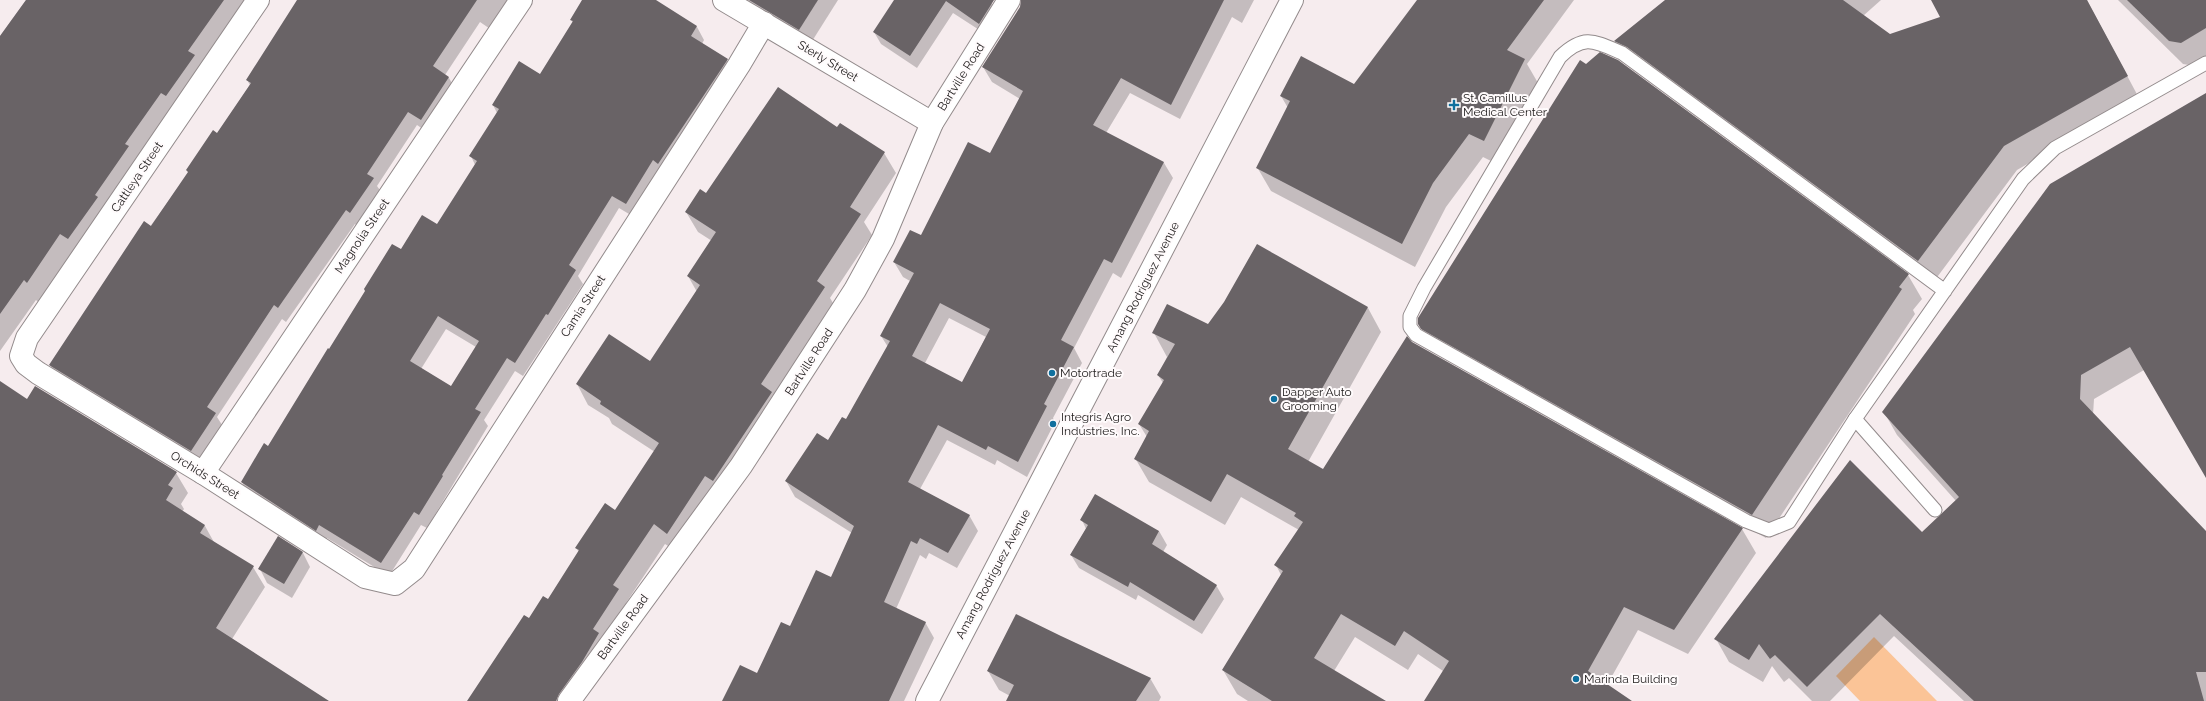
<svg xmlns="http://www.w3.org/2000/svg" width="2206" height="701" viewBox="0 0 2206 701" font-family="Raleway,sans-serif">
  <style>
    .green { fill: #fbc497 }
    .shadow { fill: #0003; fill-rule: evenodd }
    .building { fill: #696366; fill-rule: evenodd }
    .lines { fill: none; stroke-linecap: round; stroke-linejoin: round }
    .lane-casing { stroke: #938b8c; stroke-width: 15 }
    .street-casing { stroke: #938b8c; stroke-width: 24 }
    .secondary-casing { stroke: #938b8c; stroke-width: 24 }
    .lane { stroke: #fff; stroke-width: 13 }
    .street { stroke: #fff; stroke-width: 22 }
    .secondary { stroke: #fff; stroke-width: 22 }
    .poi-dot { fill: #10709e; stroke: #fffbfc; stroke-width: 1.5 }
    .labels { text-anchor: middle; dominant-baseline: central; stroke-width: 4; stroke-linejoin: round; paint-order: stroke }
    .street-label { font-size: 12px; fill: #1f1c1c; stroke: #fffbfc }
    .poi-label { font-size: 12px; fill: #1f1c1c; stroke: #fffbfc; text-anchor: start }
  </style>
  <rect width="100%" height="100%" fill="#f6ecee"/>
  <!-- green -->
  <polygon class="green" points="1874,637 1937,701 1860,701 1836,676"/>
  <!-- shadow -->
  <g class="shadow">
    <polygon points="26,0 250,0 38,302 36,300 0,351 0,36"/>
    <polygon points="299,0 522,0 499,35 480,22 445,75 449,78 457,92 430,134 417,125 377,186 382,193 359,227 355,224 286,322 282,319 217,417 224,428 199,465 59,380 50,365 217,134 250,85 247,80"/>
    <path d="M 583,0 L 645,0 L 697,27 L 704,40 L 702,44 L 727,60 L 735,73 L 634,217 L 619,208 L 578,276 L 583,284 L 523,376 L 515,371 L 484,420 L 488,426 L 427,528 L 421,525 L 389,576 L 327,538 L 324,543 L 249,496 L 242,482 L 268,447 L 330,350 L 401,250 L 438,226 L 475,165 L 471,156 L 497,113 L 493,105 L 541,75 L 573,23 L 571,20 ZM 446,329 L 476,347 L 452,387 L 421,369 Z"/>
    <polygon points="732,0 838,0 809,46"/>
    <polygon points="895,0 989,0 999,15 987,35 953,13 917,68 881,44 874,32"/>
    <path d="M 1028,0 L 1254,0 L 1242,23 L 1232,17 L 1180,119 L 1130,93 L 1106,133 L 1164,163 L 1173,178 L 1121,278 L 1113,273 L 1074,348 L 1082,363 L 1053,418 L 1055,422 L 1027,477 L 997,460 L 995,465 L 947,440 L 920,489 L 969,515 L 978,531 L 957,568 L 929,553 L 926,559 L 920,555 L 896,609 L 925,622 L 934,638 L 904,701 L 723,701 L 758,674 L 791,627 L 832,579 L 852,533 L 795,497 L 786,481 L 828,441 L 846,421 L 888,347 L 881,336 L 910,281 L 903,277 L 894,262 L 921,237 L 991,155 L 1020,99 L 992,82 L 983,67 ZM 949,318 L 986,337 L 962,384 L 925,363 Z"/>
    <polygon points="1419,0 1574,0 1527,64 1538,83 1497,164 1483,157 1446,207 1415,267 1271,191 1257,167 1288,108 1281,96 1354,85"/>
    <polygon points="1666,0 1881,0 1863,16 1890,36 1941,18 1942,0 2087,0 2140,100 2017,170 1932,284 1629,64 1615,41"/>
    <polygon points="2118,0 2206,0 2206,60 2195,66 2183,64"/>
    <polygon points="1586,65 1908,275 1922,299 1913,310 1915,314 1766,538 1436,353 1419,324"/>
    <polygon points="2206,95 2206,476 2144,370 2094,399 2093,415 2206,533 2206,701 1964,701 1894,636 1830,701 1812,701 1789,678 1784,682 1772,666 1763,682 1729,662 1716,639 1922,534 1956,501 1897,435 1884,412"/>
    <polygon points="838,128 884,153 896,173 864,222 872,235 830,298 836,308 679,553 665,544 626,603 630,610 579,701 468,701 529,620 548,600 579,552 576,548 615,511 655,452 612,424 609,418 588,405 577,384 651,362 697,292 688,276 712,241 698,232 686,212 706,194"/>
    <polygon points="1257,245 1368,308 1381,332 1308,462 1323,471 1411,343 1742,529 1756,553 1688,654 1638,630 1607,685 1630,701 1425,701 1443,671 1418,654 1408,670 1355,637 1334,671 1370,701 1248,701 1237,694 1223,670 1281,575 1276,565 1299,530 1241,497 1225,525 1149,482 1135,458 1147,437 1139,424 1163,383 1158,375 1167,357 1154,333 1209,325 1225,302"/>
    <polygon points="0,382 27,401 176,473 188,493 181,504 184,509 182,512 205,526 215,544 253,567 265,587 232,639 328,701 0,701"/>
    <polygon points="1082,520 1159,531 1167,545 1163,552 1216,585 1224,599 1202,634 1138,595 1136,600 1079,568 1071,555 1086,529"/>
    <polygon points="278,537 303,553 310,567 292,598 267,583 260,569"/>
    <polygon points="988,671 1150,678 1161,697 1159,701 1007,701 1010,696 999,690"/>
  </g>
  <!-- building -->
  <g class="building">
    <polygon points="26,0 224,0 188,51 195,55 166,96 161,93 125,144 129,146 95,195 98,197 68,239 60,234 27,283 24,280 0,314 0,36"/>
    <polygon points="297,0 477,0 433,66 449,77 421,120 408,112 367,174 374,178 350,213 346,210 278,308 274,305 207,407 216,413 191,451 49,365 144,221 151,226 188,172 186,170 213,130 217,133 251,83 246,80"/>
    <path d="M 582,0 L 656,0 L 697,26 L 691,36 L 728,59 L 658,164 L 653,160 L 626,204 L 612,196 L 569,265 L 576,270 L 548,315 L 546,314 L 515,363 L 507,358 L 475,409 L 481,412 L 442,475 L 443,476 L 419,515 L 414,512 L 381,563 L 319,525 L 316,531 L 241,482 L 264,443 L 268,446 L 328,348 L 329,349 L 365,291 L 364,289 L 392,244 L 401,249 L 422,215 L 437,224 L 477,161 L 469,156 L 499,109 L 492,105 L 519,61 L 540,74 L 573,21 L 570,20 ZM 438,316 L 479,341 L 451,386 L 410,361 Z"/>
    <polygon points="749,0 818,0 799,30"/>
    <polygon points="894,0 994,0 979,24 946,1 910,56 873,32"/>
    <path d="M 1021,0 L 1224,0 L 1171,105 L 1121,78 L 1093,125 L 1164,162 L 1112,263 L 1104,259 L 1061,340 L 1074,347 L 1044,404 L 1047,406 L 1018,462 L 988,446 L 986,450 L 938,425 L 908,482 L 970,515 L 948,553 L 920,538 L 917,544 L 911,541 L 884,602 L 926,622 L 889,701 L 722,701 L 740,665 L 757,673 L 781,622 L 790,626 L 816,570 L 831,577 L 854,526 L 785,481 L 817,433 L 828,440 L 842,417 L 846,419 L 890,341 L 880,336 L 914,273 L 893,262 L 910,230 L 921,235 L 968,142 L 990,153 L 1023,91 L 982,67 L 1020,7 ZM 940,303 L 990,329 L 962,382 L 912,356 Z"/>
    <polygon points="1417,0 1544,0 1507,50 1525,59 1484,141 1469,134 1433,183 1402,244 1256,168 1290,101 1280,96 1301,56 1354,84"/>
    <polygon points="1665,0 1843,0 1890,34 1940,17 1931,0 2087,0 2128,76 2004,146 1918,261 1627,47 1614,41"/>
    <polygon points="2127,0 2206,0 2206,28 2181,43 2169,41"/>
    <polygon points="1600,52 1618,60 1909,274 1899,287 1902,289 1752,515 1421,329 1418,324 1418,318 1580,60 1586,64"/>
    <polygon points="778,87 837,127 840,123 885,152 850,207 861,214 817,281 825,287 761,384 772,392 713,481 705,476 667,534 654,524 613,585 619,589 593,629 599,633 582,662 559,694 556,701 467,701 524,615 529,618 543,596 548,599 579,550 575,548 605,503 615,510 659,443 600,404 601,401 576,384 609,334 650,361 700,285 687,276 716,232 685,212 700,189 706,193"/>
    <polygon points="2206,93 2206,478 2130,347 2081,375 2080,399 2206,531 2206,672 2196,672 2204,701 1974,701 1880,614 1807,687 1775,655 1770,659 1759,644 1749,660 1714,639 1850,460 1922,532 1959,497 1882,412 2050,184"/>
    <polygon points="1257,244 1368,307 1288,449 1323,469 1407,336 1412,342 1743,528 1674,630 1624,607 1588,671 1632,701 1424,701 1449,661 1404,631 1395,646 1341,614 1314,658 1386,701 1272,701 1222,670 1283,571 1274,565 1303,522 1294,516 1296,513 1227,474 1211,502 1134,459 1149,431 1138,424 1164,380 1157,375 1175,344 1152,333 1167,304 1208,324 1224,302"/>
    <polygon points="0,381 27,399 35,386 177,472 168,485 173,488 166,500 205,525 200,533 254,566 216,628 329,701 0,701"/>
    <polygon points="1095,494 1159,531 1152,544 1217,585 1194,621 1130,582 1128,587 1070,555 1088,525 1080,520"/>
    <polygon points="278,536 303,552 284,584 258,569"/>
    <polygon points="1016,614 1061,636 1151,678 1136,701 1006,701 1014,685 987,671"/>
  </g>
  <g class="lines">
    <!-- lane casing -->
    <g class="lane-casing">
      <g id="lane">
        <path d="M 1945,291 L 1622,53 C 1594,41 1584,34 1560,57 L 1424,288 L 1410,316 L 1410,327 L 1416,335 L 1746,521 L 1769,530 L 1789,522 L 1855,419 L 2023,179 L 2055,148 L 2206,63"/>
        <polyline points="1855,419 1935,510"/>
      </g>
    </g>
    <!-- street casing -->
    <g class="street-casing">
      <g id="street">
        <polyline points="258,0 27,338 21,356 26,364 38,373 203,473 365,577 395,584 414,569 739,65 764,23"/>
        <polyline points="724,0 932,123"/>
        <polyline points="203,473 521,0"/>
        <polyline points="569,701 741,466 855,290 883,239 932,123 1009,0"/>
      </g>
    </g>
    <!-- secondary casing -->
    <g class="secondary-casing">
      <polyline id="secondary" points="927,701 1292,0"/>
    </g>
    <!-- lane -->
    <use href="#lane" class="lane"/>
    <!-- street -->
    <use href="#street" class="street"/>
    <!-- secondary -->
    <use href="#secondary" class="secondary"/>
  </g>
  <!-- markers -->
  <g class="poi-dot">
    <path d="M1452 99h4v4h4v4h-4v4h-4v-4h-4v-4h4z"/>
    <circle cx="1052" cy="373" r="4"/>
    <circle cx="1274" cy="399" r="4"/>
    <circle cx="1053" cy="424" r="4"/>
    <circle cx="1576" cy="679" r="4"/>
  </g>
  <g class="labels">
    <!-- street labels -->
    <g class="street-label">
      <text transform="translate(828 61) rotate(31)">Sterly Street</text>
      <text transform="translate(961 77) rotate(-58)">Bartville Road</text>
      <text transform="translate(137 177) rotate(-56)">Cattleya Street</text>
      <text transform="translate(362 236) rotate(-56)">Magnolia Street</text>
      <text transform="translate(1143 287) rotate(-63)">Amang Rodriguez Avenue</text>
      <text transform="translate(583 306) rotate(-57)">Camia Street</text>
      <text transform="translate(809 362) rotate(-57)">Bartville Road</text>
      <text transform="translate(205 475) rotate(32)">Orchids Street</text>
      <text transform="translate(993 574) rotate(-62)">Amang Rodriguez Avenue</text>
      <text transform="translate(623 627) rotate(-54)">Bartville Road</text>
    </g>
    <!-- poi labels -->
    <g class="poi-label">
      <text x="1463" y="98">St. Camillus<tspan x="1463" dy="14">Medical Center</tspan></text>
      <text x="1060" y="373">Motortrade</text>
      <text x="1282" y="392">Dapper Auto<tspan x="1282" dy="14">Grooming</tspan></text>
      <text x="1061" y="417">Integris Agro<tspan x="1061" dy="14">Industries, Inc.</tspan></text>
      <text x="1584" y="679">Marinda Building</text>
    </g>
  </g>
</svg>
